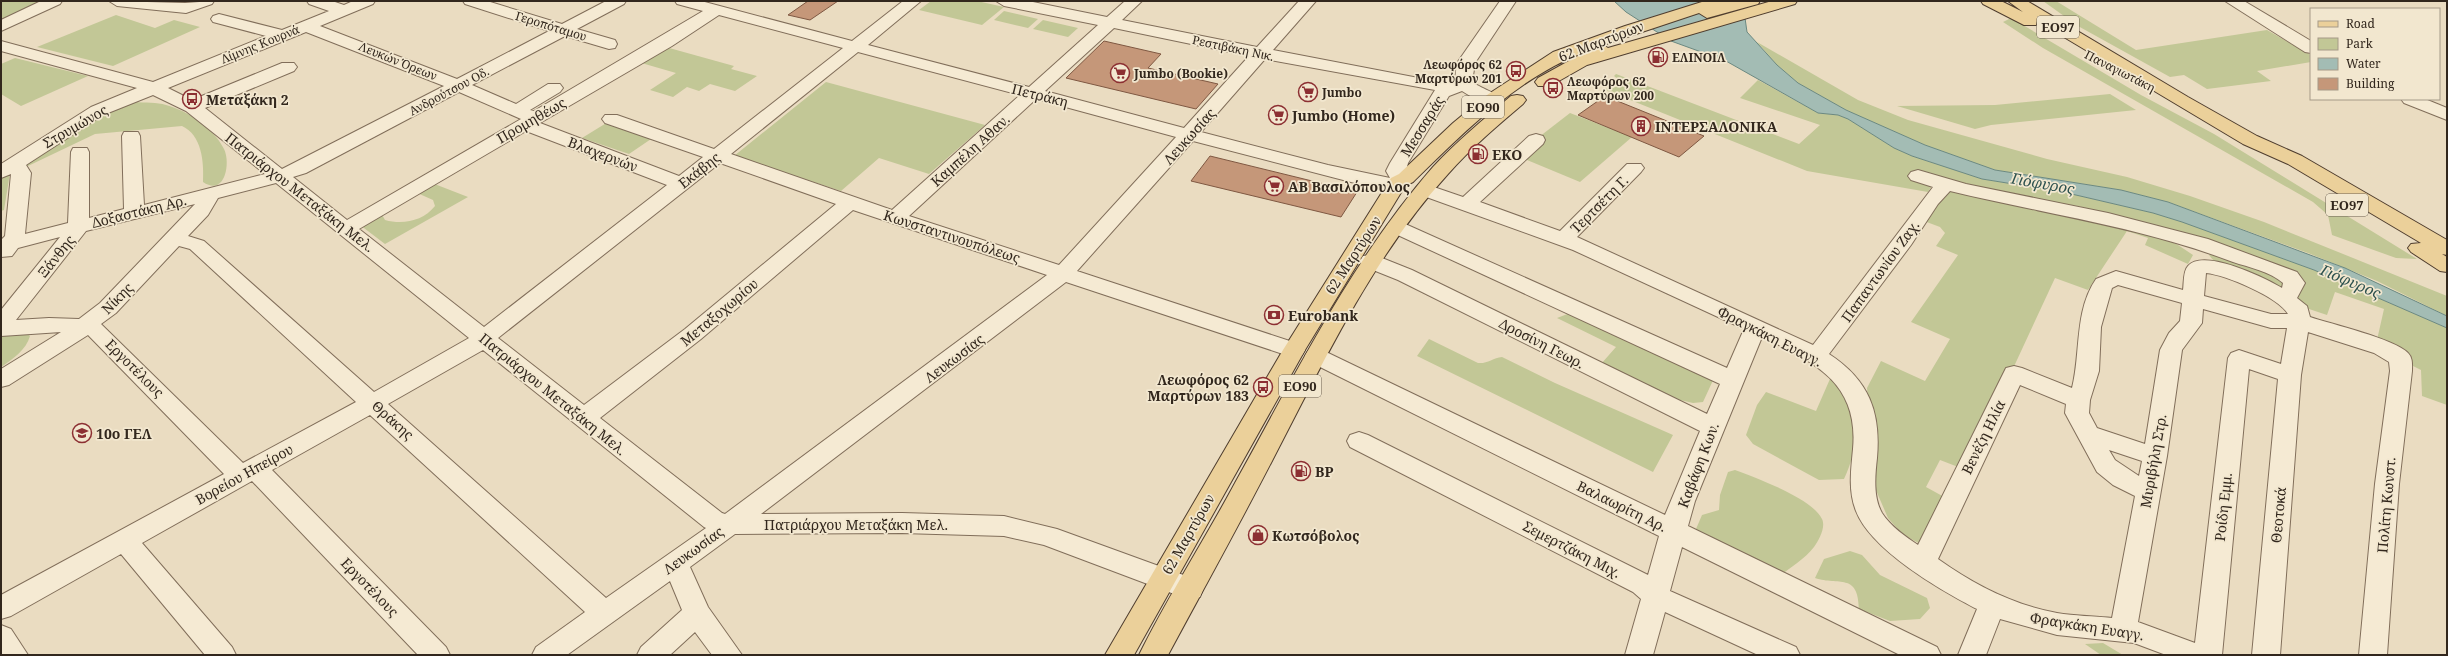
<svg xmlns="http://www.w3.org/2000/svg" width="2448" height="656" viewBox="0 0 2448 656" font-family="'Noto Serif',serif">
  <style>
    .green { fill: #c2c796 }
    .water { fill: #a3bcb4; stroke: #6b8981 }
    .building { fill: #c59779; stroke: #7f5842 }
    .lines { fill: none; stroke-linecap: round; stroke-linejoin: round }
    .minor-casing { stroke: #816e5a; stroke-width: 2 }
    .major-casing { stroke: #4f3d2e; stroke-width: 2 }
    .minor { fill: #f5ead3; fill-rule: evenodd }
    .major { fill: #ebd09a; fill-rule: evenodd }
    .labels { text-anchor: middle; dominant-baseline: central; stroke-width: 3.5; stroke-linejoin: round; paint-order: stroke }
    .far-street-label { font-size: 12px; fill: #32271d; stroke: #f2e7cf }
    .far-poi-label { font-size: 12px; font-weight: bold; fill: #32271d; stroke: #f2e7cf; text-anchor: start }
    .shield { fill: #f2e7cf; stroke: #6c6152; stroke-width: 1 }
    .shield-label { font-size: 13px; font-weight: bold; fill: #32271d }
    .street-label { font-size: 14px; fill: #32271d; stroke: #f2e7cf }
    .poi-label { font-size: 14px; font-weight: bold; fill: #32271d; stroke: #f2e7cf; text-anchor: start }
    .water-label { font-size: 15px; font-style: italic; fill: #2d514e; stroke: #f2e7cf }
  </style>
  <rect width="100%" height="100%" fill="#eadcc1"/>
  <!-- green -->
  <g class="green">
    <polygon points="1,1 43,1 1,20"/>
    <polygon points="931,1 977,1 1004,7 982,25 919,10"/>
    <polygon points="2043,1 2056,1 2136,50 2267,30 2311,55 2311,62 2257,71 2271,81 2207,89 2184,75 2170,77 2078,26"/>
    <polygon points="1004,11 1038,19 1028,28 994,20"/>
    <polygon points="116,15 155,28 174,20 200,27 113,66 37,47"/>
    <polygon points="2011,18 2141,95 2214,134 2417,259 2396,258 2332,235 2328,215 2313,202 2043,48 2003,22"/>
    <polygon points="1043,20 1078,28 1068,37 1033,29"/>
    <polygon points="1757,42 1858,100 1908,120 2047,159 2127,177 2190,196 2264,222 2447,296 2447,316 2377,281 2308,253 2168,202 2121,190 1995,170 1925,145 1846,110 1798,83 1777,65"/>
    <polygon points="662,46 734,66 731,69 757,76 735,91 710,84 699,91 687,87 673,97 650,90 676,73 638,62"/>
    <polygon points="15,58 88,76 21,106 1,94 1,64"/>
    <polygon points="1616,74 1799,144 1820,125 1740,98 1758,80 1818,113 1838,115 1848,119 1894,148 1912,156 1982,179 2063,192 2153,213 2182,222 2314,270 2447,328 2447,405 2422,396 2421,370 2409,364 2404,349 2377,340 2384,309 2335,292 2327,315 2309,309 2294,300 2302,285 2143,224 2078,206 1933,184 1928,192 1807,171 1603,89 1613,88 1623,83 1614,76"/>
    <polygon points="826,82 985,125 929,174 879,158 841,191 734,156"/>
    <polygon points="2110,94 2136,110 1991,125 1975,129 1897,106 1995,105"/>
    <path d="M 135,102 C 145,103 157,102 166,105 C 188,111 213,127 224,149 C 231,163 225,197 203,182 C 204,162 202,135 182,126 L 95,134 L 28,166 L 22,165 L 99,113 Z"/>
    <polygon points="1570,113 1632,137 1580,182 1522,158 1539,137"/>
    <polygon points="608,122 654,137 629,154 582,138"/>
    <polygon points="10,173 4,210 1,211 1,179"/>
    <path d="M 432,183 L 468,197 L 385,244 L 360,225 L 381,213 L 385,220 C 403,225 423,221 435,206 L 433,200 L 415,192 Z"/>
    <polygon points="1947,191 2008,202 2156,234 2178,245 2193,255 2188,264 2145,245 2148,238 2127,231 2088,290 2055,278 1966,470 1940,460 1926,487 1946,498 1924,546 1902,534 1888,518 1875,488 1867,388 1881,361 1925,381 1950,339 1911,322 1958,255 1936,246 1945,233 1940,227 1924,221"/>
    <polygon points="2214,251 2288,280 2283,295 2217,265 2209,255"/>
    <polygon points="1570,313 1715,376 1703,402 1693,403 1680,400 1601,364 1616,347 1557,318"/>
    <path d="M 25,332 L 30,336 C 26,350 13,359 1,367 L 1,333 Z"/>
    <path d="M 1429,339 L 1478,363 C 1487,364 1493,358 1502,357 L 1555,383 L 1673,435 L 1653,472 L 1417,356 Z"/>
    <path d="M 1833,372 C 1838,380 1846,389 1850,399 C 1859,424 1856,455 1844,479 L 1819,480 L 1753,444 L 1746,435 L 1757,405 L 1766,392 L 1816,411 Z"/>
    <path d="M 1735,470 C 1756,478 1812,498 1822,519 C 1826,527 1819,540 1814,547 C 1804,560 1789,568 1777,578 L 1693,536 L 1702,515 L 1719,510 L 1720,495 L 1728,472 Z"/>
    <path d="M 1850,551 L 1862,555 L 1880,575 L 1927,598 L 1930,608 L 1920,619 L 1890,621 L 1859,609 C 1858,572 1839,586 1815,578 L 1824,559 Z"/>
    <polygon points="2103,643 2123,655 2101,655 2085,644"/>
  </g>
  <!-- water -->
  <polygon class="water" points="1614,1 1716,1 1745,18 1747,32 1777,65 1798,83 1846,110 1925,145 1995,170 2121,190 2168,202 2345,268 2447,316 2447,328 2314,270 2182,222 2153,213 2063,192 1982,179 1912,156 1894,148 1848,119 1838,115 1818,113 1726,61 1671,41 1626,12"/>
  <!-- building -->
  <g class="building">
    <polygon points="808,1 838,1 810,20 788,15"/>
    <polygon points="1104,41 1161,54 1148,68 1218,84 1196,109 1066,78"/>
    <polygon points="1605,96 1704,136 1679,157 1578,115"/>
    <polygon points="1210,156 1357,192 1341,217 1191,181"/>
  </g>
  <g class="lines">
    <!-- minor casing -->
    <g class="minor-casing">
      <g id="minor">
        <polygon points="41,1 62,1 60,4 1,31 1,20"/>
        <polygon points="109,1 185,3 214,1 212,4 186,13 117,6"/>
        <path d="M 307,1 L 332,1 L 344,5 L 353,1 L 375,1 L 373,4 L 320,26 L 457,79 L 549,31 L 465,4 L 463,1 L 487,1 L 562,24 L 606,1 L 626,1 L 624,4 L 577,29 L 615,40 L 617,44 L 615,48 L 609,49 L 565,36 L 472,85 L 516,104 L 548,84 L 560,84 L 563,88 L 560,92 L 530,110 L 534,111 L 703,11 L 677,4 L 675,1 L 701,1 L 852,41 L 903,1 L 921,1 L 868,45 L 1029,87 L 1098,25 L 1004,6 L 996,1 L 1028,1 L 1107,17 L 1125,1 L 1142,1 L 1122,20 L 1257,47 L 1299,1 L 1316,1 L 1273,50 L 1429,80 L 1455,79 L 1457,63 L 1500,1 L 1516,1 L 1475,63 L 1472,82 C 1479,87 1498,94 1502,99 L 1499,103 C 1486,106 1473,98 1462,91 L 1449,96 L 1408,163 L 1406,171 L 1410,180 L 1404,189 L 1397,191 L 1374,188 L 1193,141 L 1077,271 L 1302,345 L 1305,350 L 1302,355 L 1294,357 L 1286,355 L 1066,282 L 761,514 L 902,513 L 1004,516 L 1057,529 L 1200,581 L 1203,589 L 1200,597 L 1190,600 L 1044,545 L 1004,536 L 902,533 L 735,534 L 690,567 L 708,607 L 742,655 L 712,655 L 695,632 L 670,655 L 637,655 L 641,647 L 682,610 L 670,581 L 567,655 L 532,655 L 536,647 L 585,612 L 370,415 L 272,470 L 446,647 L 450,655 L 418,655 L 252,481 L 142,543 L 232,647 L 236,655 L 205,655 L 121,554 L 11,616 L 1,619 L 1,595 L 224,474 L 88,335 L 9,385 L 1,387 L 1,369 L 61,332 L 1,336 L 1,310 L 60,237 L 18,248 L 12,256 L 1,257 L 1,240 L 5,236 L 11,174 L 1,178 L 1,164 L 91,107 L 137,88 L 1,51 L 1,41 L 153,82 L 266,36 L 213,22 L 211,19 L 213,16 L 219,14 L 282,30 L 329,11 L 309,4 ZM 719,15 L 843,48 L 714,149 L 617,115 L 605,115 L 602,119 L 605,123 L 703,157 L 679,176 L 540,123 L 672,46 ZM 1114,28 L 1249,56 L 1184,128 L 1045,91 ZM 306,32 L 444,86 L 282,169 L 205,108 L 294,71 L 297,67 L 294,63 L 282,63 L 192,100 L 168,88 ZM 858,52 L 1020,95 L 892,210 L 731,154 ZM 1265,59 L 1435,90 L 1390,163 L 1386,171 L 1390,178 L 1328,165 L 1201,132 ZM 459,92 L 521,119 L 347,220 L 293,177 L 306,173 ZM 153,95 L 186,111 L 265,174 L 144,205 L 140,136 L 138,132 L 124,132 L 122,136 L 124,209 L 89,218 L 89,152 L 87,148 L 73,148 L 71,152 L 68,223 L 25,234 L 31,173 L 26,165 L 103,115 ZM 1036,99 L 1176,137 L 1059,265 L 909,216 ZM 526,131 L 667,185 L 484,327 L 359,229 ZM 720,163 L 836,204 L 685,329 L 584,405 L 498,338 ZM 276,183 L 469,338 L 374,392 L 204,241 L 188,236 L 208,215 L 218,198 ZM 195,204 L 100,303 L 79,319 L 49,318 L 16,320 L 86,231 ZM 853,210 L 1047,275 L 725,514 L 722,513 L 600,418 L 701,339 ZM 179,246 L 190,249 L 356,402 L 243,463 L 101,324 L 116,313 ZM 483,350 L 704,527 L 706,528 L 606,598 L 388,404 Z"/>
        <polygon points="2225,1 2244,1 2311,41 2311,53 2305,52"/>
        <polygon points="2401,99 2425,99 2447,108 2447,120 2404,103"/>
        <path d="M 1536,134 L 1543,136 L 1545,140 L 1543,144 L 1480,202 L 1560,231 L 1627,164 L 1641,164 L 1644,168 L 1641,172 L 1577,237 L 1813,345 L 1933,187 L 1911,180 L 1908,176 L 1911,172 L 1918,170 L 1966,184 L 2108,213 L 2208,239 L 2297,272 L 2305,283 L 2297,298 L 2307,306 L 2310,317 C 2331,324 2395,339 2408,353 C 2413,358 2412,365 2412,371 L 2399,484 L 2387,655 L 2359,655 L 2375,484 L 2390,371 L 2389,362 L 2374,353 L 2308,332 L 2301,375 L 2280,655 L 2252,655 L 2278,379 L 2249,369 L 2222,655 L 2166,655 L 2134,643 L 2057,635 L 2000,619 L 1986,655 L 1958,655 L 1977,609 C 1940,590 1871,550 1856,511 C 1848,491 1851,470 1853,449 C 1859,383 1815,362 1762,337 L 1695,501 L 1688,526 L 1937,647 L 1941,655 L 1900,655 L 1682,547 L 1670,591 L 1796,647 L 1800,655 L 1758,655 L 1665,612 L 1653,655 L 1625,655 L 1641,599 L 1633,592 L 1350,447 L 1347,441 L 1350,435 L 1359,432 L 1368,435 L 1648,575 L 1659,536 L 1308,361 L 1305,356 L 1308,351 L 1316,348 L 1324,351 L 1665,515 L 1700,431 L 1398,280 L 1363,266 L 1360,261 L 1363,256 L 1370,255 L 1377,256 L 1412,270 L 1707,414 L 1720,384 L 1389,231 L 1386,227 L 1389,223 L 1396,221 L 1403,223 L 1727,368 L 1744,329 L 1573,250 L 1418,194 L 1415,190 L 1418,186 L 1425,184 L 1463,197 L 1529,136 ZM 1950,191 C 2045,214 2141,227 2233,262 C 2248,267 2271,272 2283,283 L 2282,288 C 2265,278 2204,248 2188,266 C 2183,271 2184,283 2183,290 L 2116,271 L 2096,279 C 2074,311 2081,353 2072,388 L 2022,368 L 2014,366 L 2006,368 L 1918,545 C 1906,537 1890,526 1882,513 C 1873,497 1875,476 1877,458 C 1881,412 1869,380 1829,354 L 1911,245 L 1938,204 ZM 2206,273 C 2226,275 2278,297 2288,314 L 2271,314 L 2204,296 ZM 2118,285 L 2182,303 L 2180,321 L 2169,333 L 2160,350 L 2145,444 L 2097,428 L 2089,413 L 2090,400 L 2099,371 L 2101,327 L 2112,288 ZM 2203,309 L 2271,328 L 2287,328 L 2281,364 L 2239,350 L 2231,353 L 2228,358 L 2195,643 L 2138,622 L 2167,456 L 2182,350 L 2202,323 ZM 2020,385 L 2066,404 L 2065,413 L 2097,472 L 2113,485 L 2135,496 L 2112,618 C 2093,616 2075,616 2057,613 C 2013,605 1973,584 1938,559 ZM 2109,450 L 2142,461 L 2139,476 L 2115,460 Z"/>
        <polygon points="1,625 11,629 28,655 1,655"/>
      </g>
    </g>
    <!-- major casing -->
    <g class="major-casing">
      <g id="major">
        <path d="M 1705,1 L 1760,1 L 1758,4 L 1707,18 L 1699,13 L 1603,45 L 1608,48 L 1772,1 L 1797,1 L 1795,4 L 1587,65 L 1550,86 L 1538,86 L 1535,82 L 1538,78 L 1585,52 C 1518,77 1463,133 1413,182 L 1405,186 L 1305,350 L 1134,655 L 1105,655 L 1283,350 L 1391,178 L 1399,174 L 1453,123 L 1487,95 L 1553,52 L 1625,26 Z"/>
        <polygon points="1981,1 2001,1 2023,12 2008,1 2027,1 2188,97 2257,136 2302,156 2447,240 2447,255 2442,254 2447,257 2447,272 2440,271 2411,252 2408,248 2411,244 2421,243 2288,164 2243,144 2037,21 2036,25 2024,25 1983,4"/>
        <path d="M 1517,95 L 1523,96 L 1526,100 L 1523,104 C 1497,126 1471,148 1448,174 C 1373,256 1324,361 1273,459 C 1239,525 1203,590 1168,655 L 1139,655 C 1168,596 1204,541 1235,483 C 1295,375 1351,261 1433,167 C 1457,141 1484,119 1511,96 Z"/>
      </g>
    </g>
    <!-- minor -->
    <use href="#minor" class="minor"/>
    <!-- major -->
    <use href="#major" class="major"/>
  </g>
  <!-- icons -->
  <defs>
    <g id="fuel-ring" transform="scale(1)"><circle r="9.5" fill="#f2e7cf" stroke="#8c2f32" stroke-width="1.5"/><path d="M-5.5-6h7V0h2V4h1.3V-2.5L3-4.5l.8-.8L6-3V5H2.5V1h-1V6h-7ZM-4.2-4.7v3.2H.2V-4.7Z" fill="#8c2f32"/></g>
    <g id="bus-ring" transform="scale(1)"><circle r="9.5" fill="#f2e7cf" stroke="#8c2f32" stroke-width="1.5"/><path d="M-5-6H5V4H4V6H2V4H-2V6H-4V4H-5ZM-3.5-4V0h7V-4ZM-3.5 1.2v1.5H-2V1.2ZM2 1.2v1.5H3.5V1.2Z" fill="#8c2f32"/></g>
    <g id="supermarket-ring" transform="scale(1)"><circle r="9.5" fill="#f2e7cf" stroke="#8c2f32" stroke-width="1.5"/><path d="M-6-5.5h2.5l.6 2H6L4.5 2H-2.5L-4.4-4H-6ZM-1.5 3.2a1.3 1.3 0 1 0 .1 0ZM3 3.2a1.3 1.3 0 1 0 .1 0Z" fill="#8c2f32"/></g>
    <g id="building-ring" transform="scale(1)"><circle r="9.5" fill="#f2e7cf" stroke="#8c2f32" stroke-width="1.5"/><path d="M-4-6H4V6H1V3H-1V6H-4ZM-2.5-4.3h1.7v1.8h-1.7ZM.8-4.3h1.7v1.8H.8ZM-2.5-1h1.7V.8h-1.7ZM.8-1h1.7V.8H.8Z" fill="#8c2f32"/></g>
    <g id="bank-ring" transform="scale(1)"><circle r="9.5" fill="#f2e7cf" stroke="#8c2f32" stroke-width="1.5"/><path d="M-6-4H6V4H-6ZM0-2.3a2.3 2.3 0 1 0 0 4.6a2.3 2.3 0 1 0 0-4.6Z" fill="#8c2f32"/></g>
    <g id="school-ring" transform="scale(1)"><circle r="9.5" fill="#f2e7cf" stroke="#8c2f32" stroke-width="1.5"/><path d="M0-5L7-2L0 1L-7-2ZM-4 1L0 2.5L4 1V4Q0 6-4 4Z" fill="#8c2f32"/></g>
    <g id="shop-ring" transform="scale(1)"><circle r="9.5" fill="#f2e7cf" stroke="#8c2f32" stroke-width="1.5"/><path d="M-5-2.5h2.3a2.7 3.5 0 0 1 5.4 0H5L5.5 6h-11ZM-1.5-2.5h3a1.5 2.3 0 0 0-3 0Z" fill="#8c2f32"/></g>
  </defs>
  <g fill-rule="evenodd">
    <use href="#fuel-ring" x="1658" y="57"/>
    <use href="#bus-ring" x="1516" y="71"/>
    <use href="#supermarket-ring" x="1120" y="73"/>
    <use href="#bus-ring" x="1553" y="88"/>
    <use href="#supermarket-ring" x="1308" y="92"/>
    <use href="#bus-ring" x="192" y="99"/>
    <use href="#supermarket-ring" x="1278" y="115"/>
    <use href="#building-ring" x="1641" y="126"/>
    <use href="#fuel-ring" x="1478" y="154"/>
    <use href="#supermarket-ring" x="1274" y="186"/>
    <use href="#bank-ring" x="1274" y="315"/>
    <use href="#bus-ring" x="1263" y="387"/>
    <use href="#school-ring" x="82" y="433"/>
    <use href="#fuel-ring" x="1301" y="471"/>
    <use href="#shop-ring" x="1258" y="535"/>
  </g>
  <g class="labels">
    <!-- far-street labels -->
    <g class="far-street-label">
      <text transform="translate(551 26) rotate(17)">Γεροπόταμου</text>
      <text transform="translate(260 44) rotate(-22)">Λίμνης Κουρνά</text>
      <text transform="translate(1233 48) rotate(12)">Ρεστιβάκη Νικ.</text>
      <text transform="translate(398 61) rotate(22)">Λευκών Όρεων</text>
      <text transform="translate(2120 71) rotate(27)">Παναγιωτάκη</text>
      <text transform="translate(449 91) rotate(-28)">Ανδρούτσου Οδ.</text>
    </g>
    <!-- far-poi labels -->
    <g class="far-poi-label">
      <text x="1672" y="57">ΕΛΙΝΟΙΛ</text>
      <text x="1502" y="64" text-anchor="end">Λεωφόρος 62<tspan x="1502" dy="14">Μαρτύρων 201</tspan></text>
      <text x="1134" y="73">Jumbo (Bookie)</text>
      <text x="1567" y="81">Λεωφόρος 62<tspan x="1567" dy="14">Μαρτύρων 200</tspan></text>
      <text x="1322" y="92">Jumbo</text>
    </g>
    <!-- shield labels -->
    <g class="shield">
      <rect x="2037" y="16" width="42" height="22" rx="3"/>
      <rect x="1462" y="96" width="42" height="22" rx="3"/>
      <rect x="2326" y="194" width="42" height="22" rx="3"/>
      <rect x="1279" y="375" width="42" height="22" rx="3"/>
    </g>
    <g class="shield-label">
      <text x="2058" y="27">ΕΟ97</text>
      <text x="1483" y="107">ΕΟ90</text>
      <text x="2347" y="205">ΕΟ97</text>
      <text x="1300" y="386">ΕΟ90</text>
    </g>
    <!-- street labels -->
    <g class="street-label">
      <text transform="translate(1601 41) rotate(-21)">62 Μαρτύρων</text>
      <text transform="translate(1040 95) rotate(14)">Πετράκη</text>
      <text transform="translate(531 120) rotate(-30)">Προμηθέως</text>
      <text transform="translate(75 126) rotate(-30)">Στρυμώνος</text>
      <text transform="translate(1422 126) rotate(-58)">Μεσσαράς</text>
      <text transform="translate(1189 136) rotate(-48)">Λευκωσίας</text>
      <text transform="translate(970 150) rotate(-42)">Καμπέλη Αθαν.</text>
      <text transform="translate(603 154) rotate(21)">Βλαχερνών</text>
      <text transform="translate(699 170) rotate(-38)">Εκάβης</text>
      <text transform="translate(300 192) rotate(38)">Πατριάρχου Μεταξάκη Μελ.</text>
      <text transform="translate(1599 204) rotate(-45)">Τερτσέτη Γ.</text>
      <text transform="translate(139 211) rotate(-14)">Δοξαστάκη Αρ.</text>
      <text transform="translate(952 236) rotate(18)">Κωνσταντινουπόλεως</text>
      <text transform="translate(1353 255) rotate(-57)">62 Μαρτύρων</text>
      <text transform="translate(56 256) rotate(-51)">Ξάνθης</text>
      <text transform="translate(1880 271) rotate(-54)">Παπαντωνίου Ζαχ.</text>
      <text transform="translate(117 298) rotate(-45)">Νίκης</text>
      <text transform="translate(719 312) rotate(-40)">Μεταξοχωρίου</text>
      <text transform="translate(1770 336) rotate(27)">Φραγκάκη Ευαγγ.</text>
      <text transform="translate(1542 343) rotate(27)">Δροσίνη Γεωρ.</text>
      <text transform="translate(954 358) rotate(-37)">Λευκωσίας</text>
      <text transform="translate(135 368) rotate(45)">Εργοτέλους</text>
      <text transform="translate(553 394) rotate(39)">Πατριάρχου Μεταξάκη Μελ.</text>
      <text transform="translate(393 420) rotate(42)">Θράκης</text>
      <text transform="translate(1983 437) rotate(-64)">Βενέζη Ηλία</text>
      <text transform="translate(2153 461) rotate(-80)">Μυριβήλη Στρ.</text>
      <text transform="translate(1698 465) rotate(-69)">Καβάφη Κων.</text>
      <text transform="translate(244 474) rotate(-29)">Βορείου Ηπείρου</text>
      <text transform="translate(2386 505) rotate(-85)">Πολίτη Κωνστ.</text>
      <text transform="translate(1622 506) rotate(26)">Βαλαωρίτη Αρ.</text>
      <text transform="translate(2223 507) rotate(-84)">Ροίδη Εμμ.</text>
      <text transform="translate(2278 515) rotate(-85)">Θεοτοκά</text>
      <text x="856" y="524">Πατριάρχου Μεταξάκη Μελ.</text>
      <text transform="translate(1188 534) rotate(-60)">62 Μαρτύρων</text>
      <text transform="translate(1572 549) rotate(27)">Σεμερτζάκη Μιχ.</text>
      <text transform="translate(693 550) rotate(-36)">Λευκωσίας</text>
      <text transform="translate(370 587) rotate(46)">Εργοτέλους</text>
      <text transform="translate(2087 626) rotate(9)">Φραγκάκη Ευαγγ.</text>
    </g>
    <!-- poi labels -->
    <g class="poi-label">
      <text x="206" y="99">Μεταξάκη 2</text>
      <text x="1292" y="115">Jumbo (Home)</text>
      <text x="1655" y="126">ΙΝΤΕΡΣΑΛΟΝΙΚΑ</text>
      <text x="1492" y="154">EKO</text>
      <text x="1288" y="186">ΑΒ Βασιλόπουλος</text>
      <text x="1288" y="315">Eurobank</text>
      <text x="1249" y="379" text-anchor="end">Λεωφόρος 62<tspan x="1249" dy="16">Μαρτύρων 183</tspan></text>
      <text x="96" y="433">10ο ΓΕΛ</text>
      <text x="1315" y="471">BP</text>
      <text x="1272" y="535">Κωτσόβολος</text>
    </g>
    <!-- water labels -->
    <g class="water-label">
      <text transform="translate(2043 183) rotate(10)">Γιόφυρος</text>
      <text transform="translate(2351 281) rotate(23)">Γιόφυρος</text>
    </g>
  </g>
  <!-- border -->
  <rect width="2448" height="656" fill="none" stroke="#32271d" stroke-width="4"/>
  <!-- legend -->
  <rect x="2310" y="8" width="130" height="92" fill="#f2e7cf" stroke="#a59a88"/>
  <rect x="2318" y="21" width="20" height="6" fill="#ebd09a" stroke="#a59a88"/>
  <text x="2346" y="28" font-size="12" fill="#32271d">Road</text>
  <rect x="2318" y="38" width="20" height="12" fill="#c2c796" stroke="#a59a88"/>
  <text x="2346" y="48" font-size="12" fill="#32271d">Park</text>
  <rect x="2318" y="58" width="20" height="12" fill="#a3bcb4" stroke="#a59a88"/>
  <text x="2346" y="68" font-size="12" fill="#32271d">Water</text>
  <rect x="2318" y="78" width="20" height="12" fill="#c59779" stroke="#a59a88"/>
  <text x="2346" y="88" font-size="12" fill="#32271d">Building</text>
</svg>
